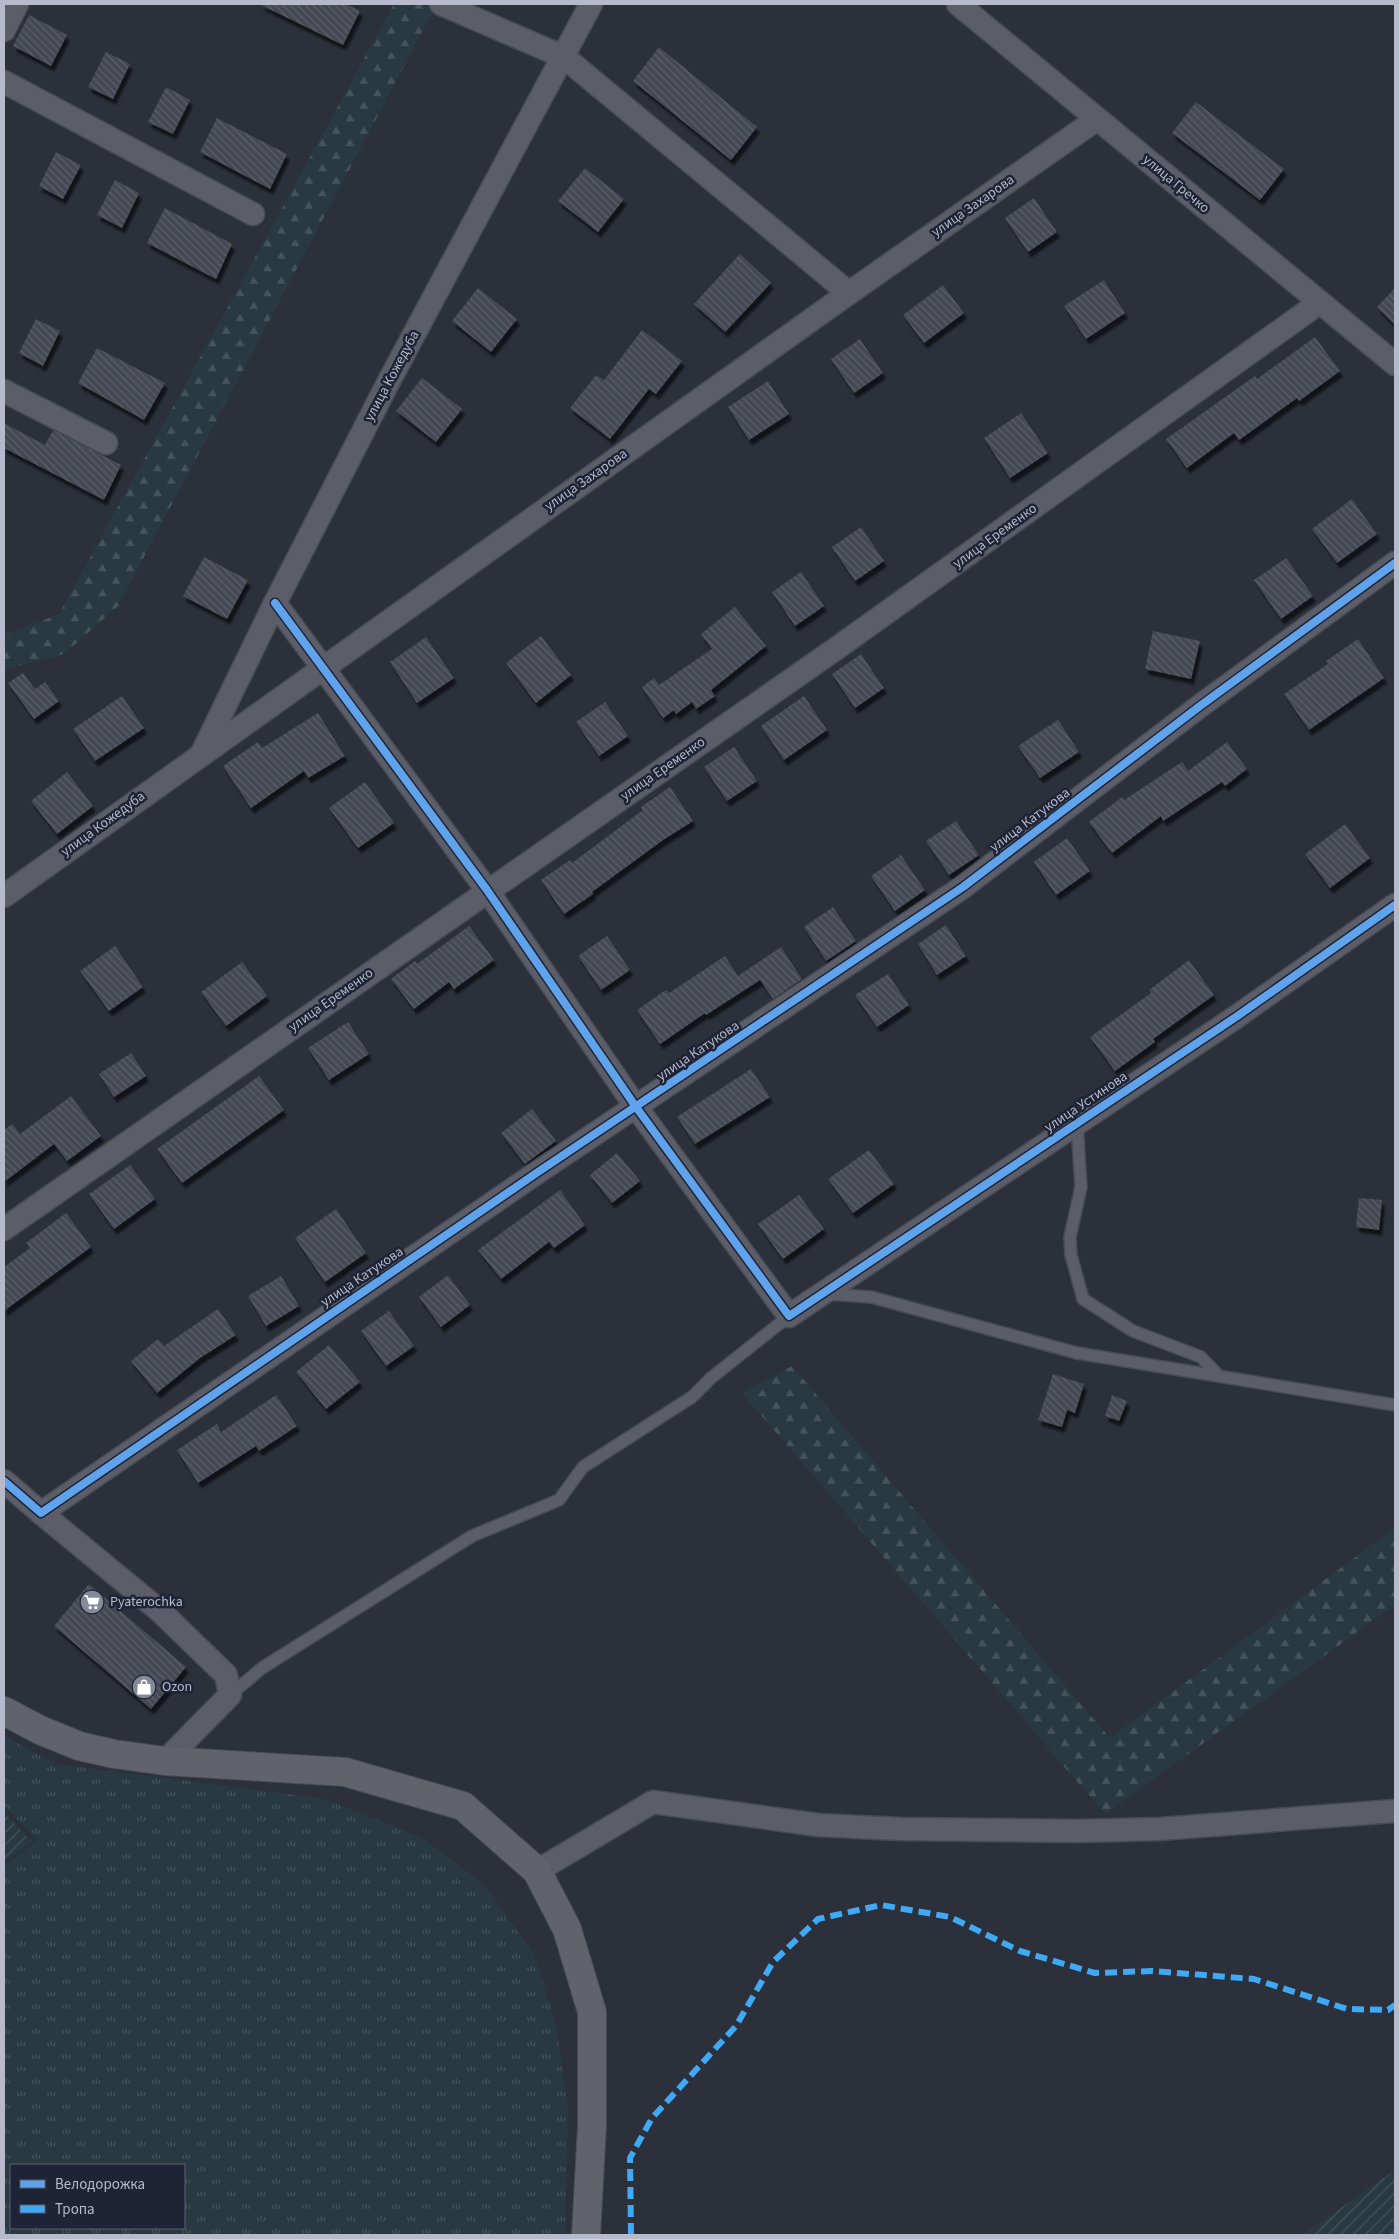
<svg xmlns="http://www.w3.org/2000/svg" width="1399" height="2239" viewBox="0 0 1399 2239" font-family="'Source Sans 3',sans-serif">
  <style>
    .grass { fill: url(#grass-tufts); fill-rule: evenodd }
    .forest { fill: url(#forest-firs) }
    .garden { fill: url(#garden-furrows) }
    .building { fill: url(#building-back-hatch); filter: url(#shadow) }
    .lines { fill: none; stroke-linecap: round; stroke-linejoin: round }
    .service-casing { stroke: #474b54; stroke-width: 14 }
    .minor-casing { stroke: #474b54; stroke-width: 25 }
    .secondary-casing { stroke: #474b54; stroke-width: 30 }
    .service { stroke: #5b5e68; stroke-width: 11 }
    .minor { stroke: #5b5e68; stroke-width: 22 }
    .secondary { stroke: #60626c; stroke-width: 28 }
    .quiet { stroke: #3fa9f5; stroke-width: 6; stroke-dasharray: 12 6; stroke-linecap: butt }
    .cycleway-casing { stroke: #1e2436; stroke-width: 11 }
    .cycleway { stroke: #60a3ed; stroke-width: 8 }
    .labels { text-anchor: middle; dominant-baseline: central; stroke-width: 5; stroke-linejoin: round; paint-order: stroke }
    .street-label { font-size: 14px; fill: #b6bacb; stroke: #1e2436 }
    .poi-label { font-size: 14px; fill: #b6bacb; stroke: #1e2436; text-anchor: start }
  </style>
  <defs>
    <pattern id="grass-tufts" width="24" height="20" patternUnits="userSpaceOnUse" patternTransform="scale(1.25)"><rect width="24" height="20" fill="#283941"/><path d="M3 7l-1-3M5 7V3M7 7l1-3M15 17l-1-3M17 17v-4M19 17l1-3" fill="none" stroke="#45545b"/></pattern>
    <pattern id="forest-firs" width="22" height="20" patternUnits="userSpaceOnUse" patternTransform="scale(1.25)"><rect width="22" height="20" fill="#283941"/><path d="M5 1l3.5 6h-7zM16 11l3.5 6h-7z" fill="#45545b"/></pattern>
    <pattern id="garden-furrows" width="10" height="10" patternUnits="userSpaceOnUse" patternTransform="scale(1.25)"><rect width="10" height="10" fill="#283941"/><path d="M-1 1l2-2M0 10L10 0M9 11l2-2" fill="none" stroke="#45545b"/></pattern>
    <pattern id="building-back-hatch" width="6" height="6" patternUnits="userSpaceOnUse" patternTransform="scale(1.25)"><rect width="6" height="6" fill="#444852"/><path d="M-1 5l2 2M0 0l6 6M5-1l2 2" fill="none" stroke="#5d606a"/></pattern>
    <filter id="shadow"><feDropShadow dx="3" dy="5.5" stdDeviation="1" flood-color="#0009"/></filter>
  </defs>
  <rect width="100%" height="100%" fill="#2b303b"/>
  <!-- grass -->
  <path class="grass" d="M 4,1736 L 56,1764 L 321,1798 L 421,1837 L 485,1885 L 534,1954 L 556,2024 L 568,2111 L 565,2235 L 4,2235 L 4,1868 L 37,1840 L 4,1805 ZM 11,2165 L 184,2165 L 184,2228 L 11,2228 Z"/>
  <!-- forest -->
  <g class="forest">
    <polygon points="394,4 437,4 118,606 64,654 4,670 4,635 59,614"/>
    <polygon points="792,1366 1110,1738 1395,1528 1395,1605 1105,1814 742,1393"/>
  </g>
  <!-- garden -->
  <g class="garden">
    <polygon points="4,1812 32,1842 4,1862"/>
    <polygon points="1395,2170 1395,2235 1302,2235"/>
  </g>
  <!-- building -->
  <g class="building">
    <polygon points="259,4 346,4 360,11 343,45"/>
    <polygon points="29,15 67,35 51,66 13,46"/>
    <polygon points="659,47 757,127 731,160 633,81"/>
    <polygon points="106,52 130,64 113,99 88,87"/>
    <polygon points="166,87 190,100 173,134 148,122"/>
    <polygon points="1196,102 1284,169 1260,200 1172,133"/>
    <polygon points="217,118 287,154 270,189 200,152"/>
    <polygon points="56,152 81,165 63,199 39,186"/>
    <polygon points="585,168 624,199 598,232 558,201"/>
    <polygon points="115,180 139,193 122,228 97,215"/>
    <polygon points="1034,198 1057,232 1028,252 1005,218"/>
    <polygon points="165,208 232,244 216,279 147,243"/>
    <polygon points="740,254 771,283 725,332 694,304"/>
    <polygon points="1104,280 1125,313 1086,339 1064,306"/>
    <polygon points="943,285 964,313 924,343 903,315"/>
    <polygon points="478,288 517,319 491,352 452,321"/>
    <polygon points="1395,288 1395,325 1377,307"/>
    <polygon points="36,319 60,331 43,366 19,353"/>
    <polygon points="642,330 682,361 656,394 649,389 610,439 570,408 596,375 604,380"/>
    <polygon points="1315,337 1340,371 1299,401 1297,398 1239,440 1234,433 1187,468 1166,439 1255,376 1257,379"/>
    <polygon points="860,339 883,373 854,393 831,359"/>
    <polygon points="97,348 165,383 144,420 78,383"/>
    <polygon points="422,378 462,409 436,442 396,411"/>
    <polygon points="768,381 789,414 749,440 728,407"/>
    <polygon points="1021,413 1048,453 1010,478 984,438"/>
    <polygon points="4,423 45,445 53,430 121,465 104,500 4,448"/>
    <polygon points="1352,499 1377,534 1337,563 1312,529"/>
    <polygon points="861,527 884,561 855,581 832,547"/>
    <polygon points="204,557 248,580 227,619 183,596"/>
    <polygon points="1286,558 1313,596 1281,619 1254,580"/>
    <polygon points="801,572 824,606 795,626 772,592"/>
    <polygon points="735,607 766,646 711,690 715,696 696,709 692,702 676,714 674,710 663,718 642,687 654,678 659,685 712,649 701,634"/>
    <polygon points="1153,631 1200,641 1191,679 1145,669"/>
    <polygon points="541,636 571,675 536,703 506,663"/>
    <polygon points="426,637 454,678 417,703 390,662"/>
    <polygon points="1358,639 1384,678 1309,730 1284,694 1328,664 1326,661"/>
    <polygon points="861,654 884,688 855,708 832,674"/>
    <polygon points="23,673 35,689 45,682 59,701 34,719 8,683"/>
    <polygon points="122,696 144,728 95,761 73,729"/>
    <polygon points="804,696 827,730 784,760 761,726"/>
    <polygon points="605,702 628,736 599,756 576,722"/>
    <polygon points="318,713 345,756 308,778 304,771 251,808 223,766 258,742 262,748"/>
    <polygon points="1058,720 1079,752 1040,778 1018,746"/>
    <polygon points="1227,742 1247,769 1225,786 1222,782 1163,821 1161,816 1112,853 1089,822 1122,797 1124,800 1182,762 1188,771"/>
    <polygon points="734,747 757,781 727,801 704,767"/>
    <polygon points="67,772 93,806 57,834 31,801"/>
    <polygon points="365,782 394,823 358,848 329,808"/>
    <polygon points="670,787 693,821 663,840 592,892 593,894 564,914 541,880 570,860 572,863 643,810 641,807"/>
    <polygon points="956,821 979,855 949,875 926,841"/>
    <polygon points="1345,824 1370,858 1330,888 1305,854"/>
    <polygon points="1067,838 1090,871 1056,895 1034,862"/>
    <polygon points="901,855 925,890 895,911 871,876"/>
    <polygon points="833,907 856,941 826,961 804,927"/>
    <polygon points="946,925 966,956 937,975 918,944"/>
    <polygon points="469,926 494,960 454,989 449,982 414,1009 391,979 415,961 417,964"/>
    <polygon points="607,936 630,970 601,990 578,956"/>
    <polygon points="115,946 143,987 109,1011 80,971"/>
    <polygon points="781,947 802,979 773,999 760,980 706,1015 705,1013 660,1044 637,1010 666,990 669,993 725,956 738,976"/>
    <polygon points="1189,960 1214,995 1153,1039 1155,1042 1115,1071 1090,1037 1151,993 1149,990"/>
    <polygon points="242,962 267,996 226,1026 201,992"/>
    <polygon points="888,974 909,1005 877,1027 855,995"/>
    <polygon points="348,1022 369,1054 329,1080 308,1048"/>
    <polygon points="131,1053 146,1076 114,1097 99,1074"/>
    <polygon points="751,1069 770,1097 695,1144 677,1117"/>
    <polygon points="259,1076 284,1110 182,1183 157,1149"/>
    <polygon points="71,1096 101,1136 67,1161 54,1144 4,1182 4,1130 12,1124 20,1134"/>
    <polygon points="532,1109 556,1141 525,1164 501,1133"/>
    <polygon points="869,1150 894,1184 853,1213 828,1179"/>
    <polygon points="617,1153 640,1181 612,1203 590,1175"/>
    <polygon points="130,1165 155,1199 114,1229 89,1194"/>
    <polygon points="560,1190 585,1225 554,1248 549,1242 501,1279 478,1250"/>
    <polygon points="799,1195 824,1229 783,1259 758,1224"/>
    <polygon points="1359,1198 1382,1200 1379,1230 1356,1227"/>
    <polygon points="336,1209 366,1253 325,1282 295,1238"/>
    <polygon points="66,1213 91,1247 4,1311 4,1267 30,1248 26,1243"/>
    <polygon points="448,1275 470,1305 441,1327 419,1297"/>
    <polygon points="281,1276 299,1306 266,1326 248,1296"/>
    <polygon points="218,1309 236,1335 200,1358 157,1393 131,1361 158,1339 164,1346"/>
    <polygon points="389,1311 414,1346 386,1366 361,1331"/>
    <polygon points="329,1345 360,1382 326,1409 296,1372"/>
    <polygon points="1053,1374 1084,1384 1075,1413 1067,1410 1062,1427 1038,1420"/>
    <polygon points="276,1395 297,1426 259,1451 256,1446 198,1483 177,1450 217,1424 221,1432"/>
    <polygon points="1112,1395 1127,1401 1119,1421 1105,1416"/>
    <polygon points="89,1584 186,1667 151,1709 54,1626"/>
  </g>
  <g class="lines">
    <!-- service casing -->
    <g class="service-casing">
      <g id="service">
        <polyline points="1077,1123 1081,1187 1070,1237 1071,1255 1083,1299 1133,1331 1201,1357 1219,1376"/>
        <polyline points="826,1294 871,1297 1077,1353 1395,1405"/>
        <polyline points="230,1695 262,1668 472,1536 559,1500 583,1467 692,1397 711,1378 789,1316"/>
      </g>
    </g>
    <!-- minor casing -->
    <g class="minor-casing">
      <g id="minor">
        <polyline points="441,4 564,57 849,293"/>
        <polyline points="958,4 1395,364"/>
        <polyline points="4,30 17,4"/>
        <polyline points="4,82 253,214"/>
        <polyline points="4,391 106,443"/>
        <polyline points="275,603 487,890 636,1107 789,1316 1236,1017 1395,905"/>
        <polyline points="203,751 275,603 389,381 591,4"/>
        <polyline points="4,896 849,293 1097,119"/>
        <polyline points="4,1229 837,648 1319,303"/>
        <polyline points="4,1481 41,1513 535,1174 963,887 1200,706 1395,563"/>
        <polyline points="41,1513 160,1611 226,1675 230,1695 165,1761"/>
        <polyline points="537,1871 653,1802 818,1825 900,1829 1078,1831 1160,1829 1395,1811"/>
      </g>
    </g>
    <!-- secondary casing -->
    <g class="secondary-casing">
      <polyline id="secondary" points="4,1711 40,1730 79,1746 114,1754 165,1761 345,1772 463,1806 537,1871 567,1929 592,2012 592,2126 586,2235"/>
    </g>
    <!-- service -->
    <use href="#service" class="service"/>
    <!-- minor -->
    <use href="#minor" class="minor"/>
    <!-- secondary -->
    <use href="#secondary" class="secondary"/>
    <!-- quiet -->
    <polyline class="quiet" points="631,2235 630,2158 652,2118 736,2026 773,1962 818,1919 881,1905 950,1917 1020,1951 1095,1973 1152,1971 1254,1979 1347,2009 1388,2010 1395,2005"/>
    <!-- cycleway casing -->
    <g class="cycleway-casing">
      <g id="cycleway">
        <polyline points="275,603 487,890 636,1107 789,1316 1236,1017 1395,905"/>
        <polyline points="4,1481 41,1513 535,1174 963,887 1200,706 1395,563"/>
      </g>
    </g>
    <!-- cycleway -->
    <use href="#cycleway" class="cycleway"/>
  </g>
  <!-- icons -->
  <defs>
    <g id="supermarket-disc" transform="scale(1.25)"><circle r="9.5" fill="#858a99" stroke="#1e2436"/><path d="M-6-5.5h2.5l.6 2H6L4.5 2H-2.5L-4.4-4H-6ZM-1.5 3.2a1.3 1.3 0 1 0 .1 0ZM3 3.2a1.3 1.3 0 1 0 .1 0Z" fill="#fff"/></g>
    <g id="shop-disc" transform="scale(1.25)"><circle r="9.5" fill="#858a99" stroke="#1e2436"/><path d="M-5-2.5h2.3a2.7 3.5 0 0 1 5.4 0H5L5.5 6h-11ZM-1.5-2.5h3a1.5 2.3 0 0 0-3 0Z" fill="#fff"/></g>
  </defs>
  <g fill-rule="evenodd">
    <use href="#supermarket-disc" x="92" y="1602"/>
    <use href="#shop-disc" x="144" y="1687"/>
  </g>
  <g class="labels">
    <!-- street labels -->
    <g class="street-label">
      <text transform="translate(1176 184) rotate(40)">улица Гречко</text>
      <text transform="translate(973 206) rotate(-35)">улица Захарова</text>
      <text transform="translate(392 376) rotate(-62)">улица Кожедуба</text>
      <text transform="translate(586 480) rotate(-35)">улица Захарова</text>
      <text transform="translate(995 536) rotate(-36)">улица Еременко</text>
      <text transform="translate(663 769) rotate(-35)">улица Еременко</text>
      <text transform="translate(1030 820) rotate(-37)">улица Катукова</text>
      <text transform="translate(103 824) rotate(-36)">улица Кожедуба</text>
      <text transform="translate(331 1000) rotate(-35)">улица Еременко</text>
      <text transform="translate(698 1051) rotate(-34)">улица Катукова</text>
      <text transform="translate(1086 1102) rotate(-34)">улица Устинова</text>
      <text transform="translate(362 1277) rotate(-34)">улица Катукова</text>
    </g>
    <!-- poi labels -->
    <g class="poi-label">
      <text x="110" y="1602">Pyaterochka</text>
      <text x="162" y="1687">Ozon</text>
    </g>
  </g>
  <!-- border -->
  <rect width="1399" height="2239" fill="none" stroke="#b6bacb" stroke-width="10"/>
  <!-- legend -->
  <rect x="10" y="2164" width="175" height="65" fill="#1e2436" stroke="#5b6072"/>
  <rect x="20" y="2180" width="25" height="8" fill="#60a3ed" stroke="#5b6072"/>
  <text x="55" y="2189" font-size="15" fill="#b6bacb">Велодорожка</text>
  <rect x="20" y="2205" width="25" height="8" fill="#3fa9f5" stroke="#5b6072"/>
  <text x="55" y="2214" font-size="15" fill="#b6bacb">Тропа</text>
</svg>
